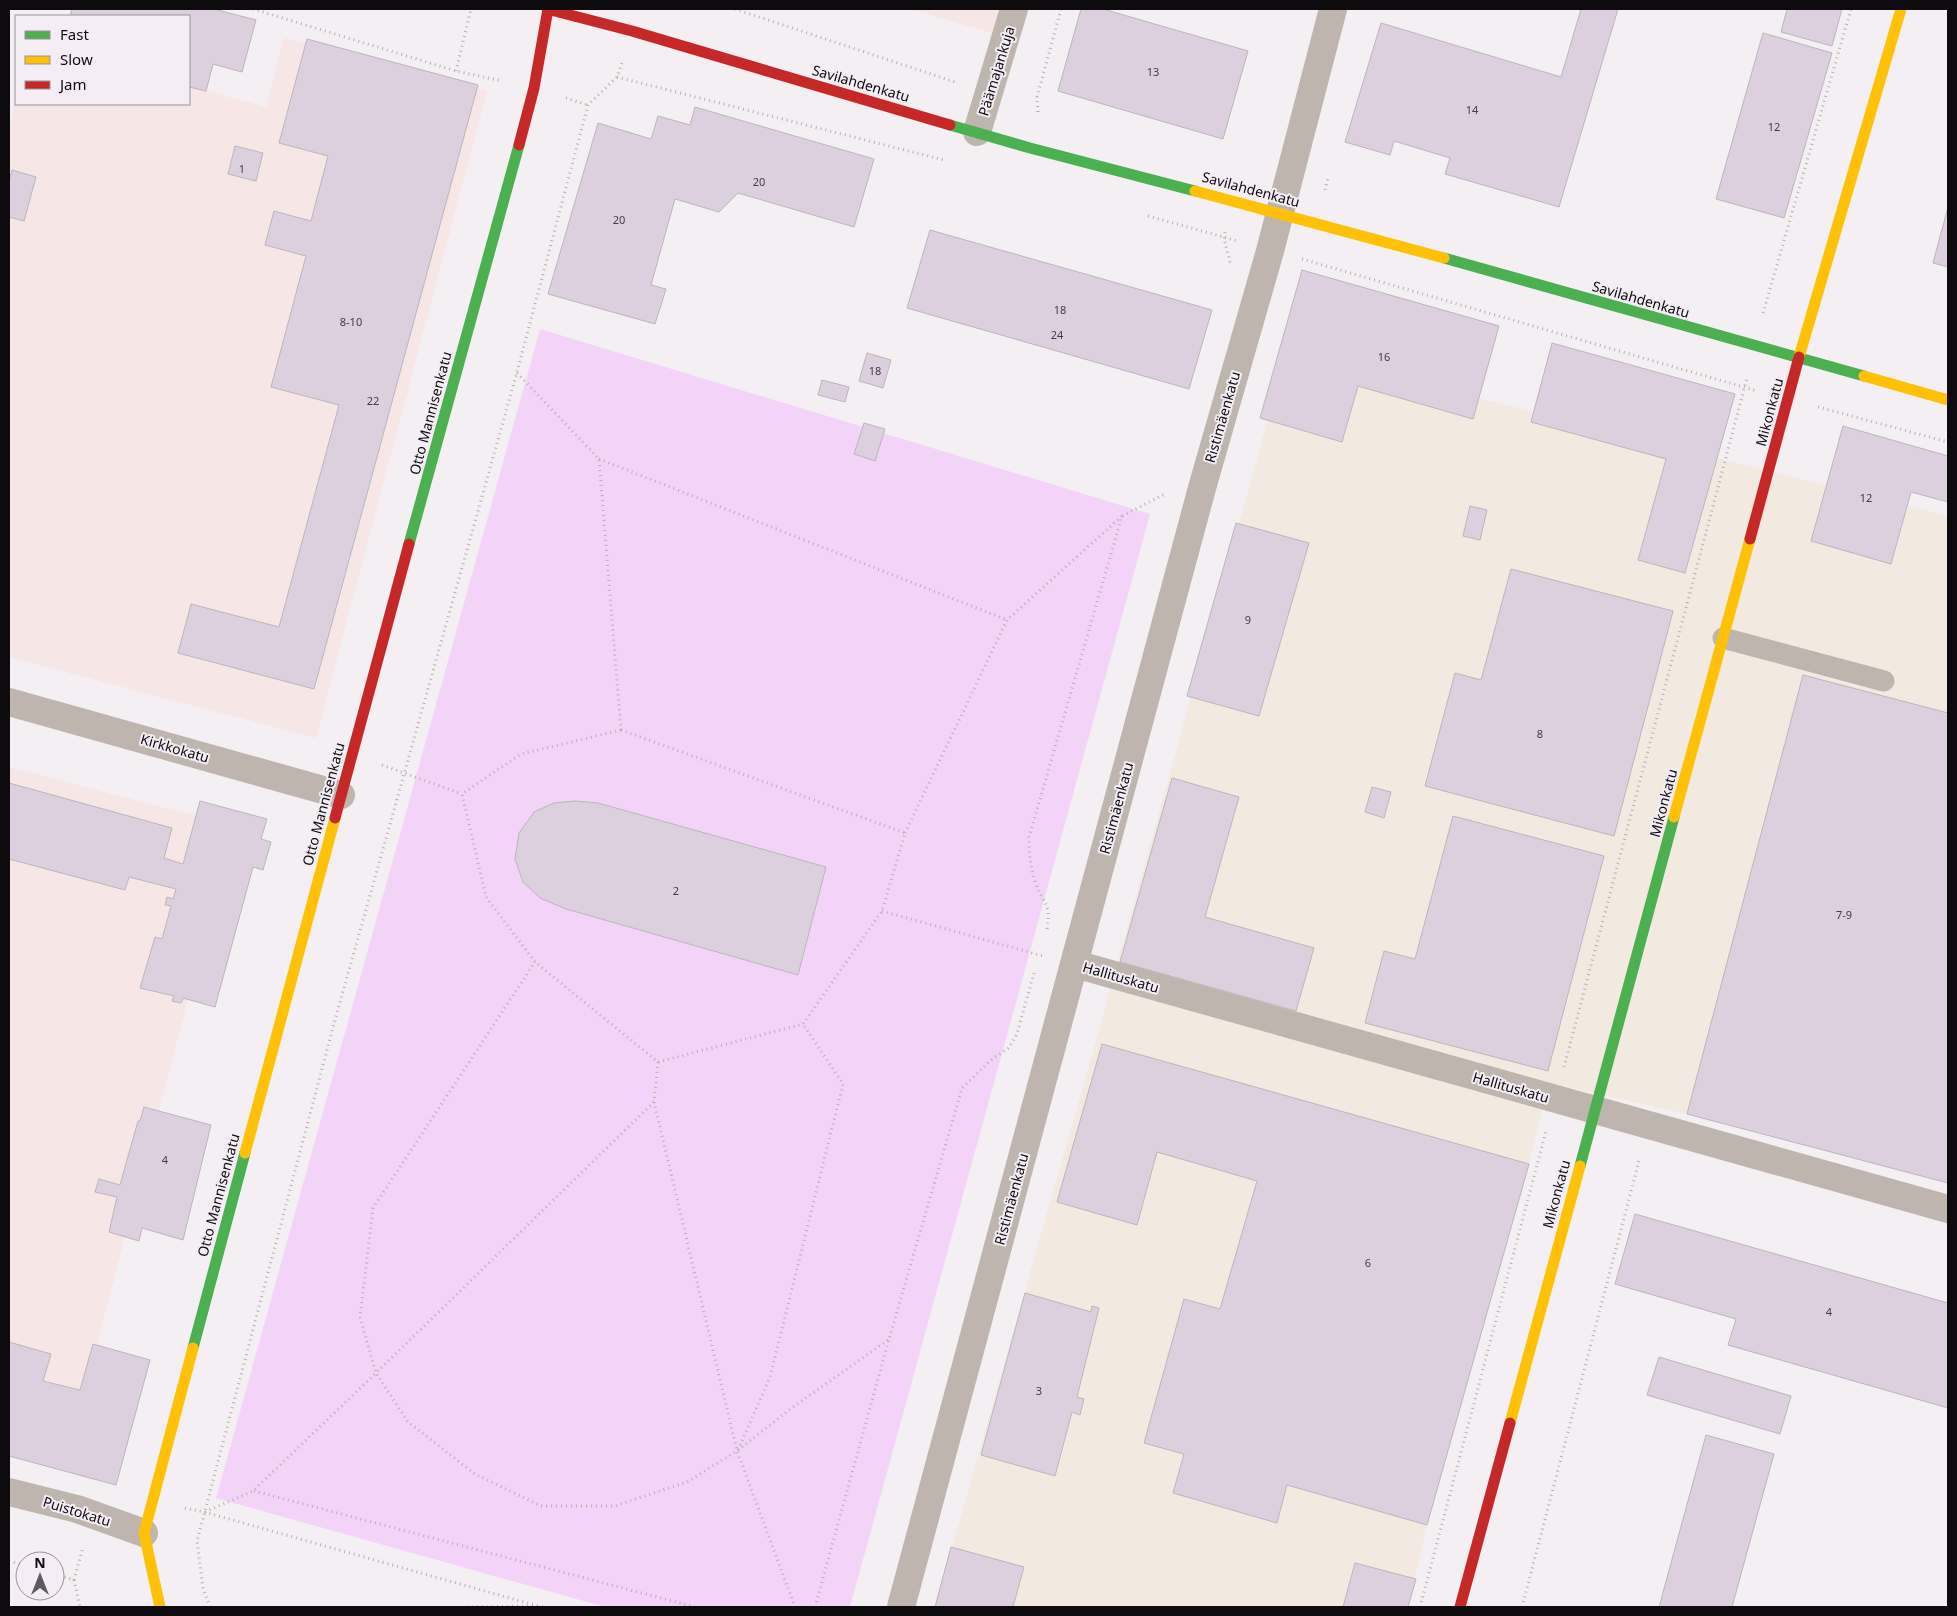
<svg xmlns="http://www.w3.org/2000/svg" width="1957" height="1616" viewBox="0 0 1957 1616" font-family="'Noto Sans',sans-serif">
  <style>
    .commercial { fill: #f2e9e0 }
    .education { fill: #f6e6e5 }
    .green { fill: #f3d4f8 }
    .building { fill: #dcd0de; stroke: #b9b6ba }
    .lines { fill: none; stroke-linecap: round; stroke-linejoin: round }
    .path { stroke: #b6b0ac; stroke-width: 3; stroke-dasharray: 1 4; stroke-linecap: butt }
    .lane { stroke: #beb6ae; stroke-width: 21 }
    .street { stroke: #beb6ae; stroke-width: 28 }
    .fast { stroke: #4caf50; stroke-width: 11 }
    .slow { stroke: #ffc107; stroke-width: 11 }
    .jam { stroke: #c62828; stroke-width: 11 }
    .labels { text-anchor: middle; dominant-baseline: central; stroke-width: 4; stroke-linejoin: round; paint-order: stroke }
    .number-label { font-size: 11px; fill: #413c42 }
    .street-label { font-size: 14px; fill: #0d0b0e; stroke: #f4edf5 }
  </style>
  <rect width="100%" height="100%" fill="#f3eff3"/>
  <!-- commercial -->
  <polygon class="commercial" points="1287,350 1948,516 1948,1183 1687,1114 1549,1083 1529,1164 1427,1525 1408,1607 935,1607 1097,1037"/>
  <!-- education -->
  <g class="education">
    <polygon points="910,9 1014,9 1006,37"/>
    <polygon points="284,38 487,91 316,738 9,657 9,128 16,99 16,104 189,104 189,86 266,107"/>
    <polygon points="9,767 234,826 79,1411 9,1393"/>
  </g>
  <!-- green -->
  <polygon class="green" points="540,329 1150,514 850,1607 605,1607 216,1498"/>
  <!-- building -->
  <g class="building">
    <polygon points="72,9 214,9 256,20 242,72 213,64 206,91 189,87 189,16 70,16"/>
    <polygon points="1081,9 1103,9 1248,51 1223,139 1058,91"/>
    <polygon points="1581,9 1618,9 1559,207 1445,174 1450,158 1394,141 1390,155 1345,142 1381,23 1561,77"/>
    <polygon points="1787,9 1842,9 1832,46 1781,32"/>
    <polygon points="1763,33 1832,53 1784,218 1716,199"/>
    <polygon points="307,39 478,85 314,689 178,653 191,604 279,627 339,405 271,387 306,256 265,245 274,211 311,221 328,156 279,143"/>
    <polygon points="695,107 874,159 854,227 738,193 719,212 675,199 651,285 666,289 655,324 548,294 598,123 651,139 658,116 690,125"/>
    <polygon points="235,146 263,153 256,181 228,174"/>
    <polygon points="12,170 36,177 24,221 9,217 9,181"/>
    <polygon points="1948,207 1948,267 1933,263"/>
    <polygon points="930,230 1212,310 1189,389 907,308"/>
    <polygon points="1302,270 1499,326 1473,419 1358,386 1342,442 1260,418"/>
    <polygon points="1552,343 1735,394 1685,573 1638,560 1666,459 1531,422"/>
    <polygon points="867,353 891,360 883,388 859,381"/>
    <polygon points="822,380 849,387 845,402 818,395"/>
    <polygon points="864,423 885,429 875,461 854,454"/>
    <polygon points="1843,426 1948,456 1948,502 1911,492 1891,564 1811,541"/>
    <polygon points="1470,506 1487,510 1480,540 1463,536"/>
    <polygon points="1236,523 1309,543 1259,716 1187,696"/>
    <polygon points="1511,569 1673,611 1614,836 1425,786 1455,673 1481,680"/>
    <polygon points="1803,675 1948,713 1948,1183 1687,1114"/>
    <polygon points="1172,778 1239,797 1205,917 1314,948 1296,1011 1120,962"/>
    <polygon points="9,783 172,828 164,858 183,864 200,801 267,819 261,839 271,842 263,870 253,867 215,1007 183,998 181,1003 172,1001 174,996 140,988 155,937 162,939 171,906 165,905 167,897 173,899 176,889 129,877 125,890 9,859"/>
    <polygon points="1372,787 1391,792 1384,818 1365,812"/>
    <polygon points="575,801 598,803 826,867 798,975 566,909 540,898 523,882 515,859 519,833 534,812 554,803"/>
    <polygon points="1453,816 1604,856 1548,1071 1365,1023 1384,951 1415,959"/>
    <polygon points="1102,1044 1529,1164 1427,1525 1287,1485 1277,1523 1173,1493 1184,1454 1144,1443 1184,1299 1220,1309 1257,1181 1157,1152 1137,1225 1057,1202"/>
    <polygon points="144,1107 211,1125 183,1240 142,1228 139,1241 109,1232 117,1197 95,1192 99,1179 120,1185 138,1121 140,1121"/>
    <polygon points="1635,1214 1948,1303 1948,1408 1728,1345 1736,1319 1615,1284"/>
    <polygon points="1025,1293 1091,1312 1092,1306 1099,1308 1077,1397 1084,1399 1080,1415 1072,1412 1055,1476 981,1455"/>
    <polygon points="9,1342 51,1354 43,1381 80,1390 93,1344 150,1360 116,1485 9,1456"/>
    <polygon points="1659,1357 1791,1396 1780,1434 1647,1395"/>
    <polygon points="1706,1435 1774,1454 1732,1607 1659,1607"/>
    <polygon points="951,1547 1024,1567 1013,1607 935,1607"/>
    <polygon points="1355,1563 1416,1579 1408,1607 1343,1607"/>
  </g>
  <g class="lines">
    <!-- path -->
    <g class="path">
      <polyline points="253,9 456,71 502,81"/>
      <polyline points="735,9 958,83"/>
      <polyline points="456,71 471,9"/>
      <polyline points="617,77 944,160"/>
      <polyline points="566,98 588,105"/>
      <polyline points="1038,112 1037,97 1061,9"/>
      <polyline points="1325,190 1328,178"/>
      <polyline points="1148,216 1238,241"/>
      <path d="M 1225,232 C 1222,242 1230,254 1230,265"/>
      <polyline points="1302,259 1757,391"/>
      <polyline points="1763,313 1851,9"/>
      <polyline points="517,373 599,459 621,730"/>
      <polyline points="1818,407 1948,442"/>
      <polyline points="599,459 1007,620"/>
      <polygon points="621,730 905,833 882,911 803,1024 658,1062 535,962 486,897 462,794 521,754"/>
      <polyline points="382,765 462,794"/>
      <polyline points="905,833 1007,620 1122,516"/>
      <polyline points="882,911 1043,956"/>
      <path d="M 1047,929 C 1051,902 1044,906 1036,884 C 1030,868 1029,853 1029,837 L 1122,516 L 1165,494"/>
      <polyline points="658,1062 654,1102 737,1451 795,1607"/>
      <polyline points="1564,1067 1747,378"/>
      <polyline points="654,1102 376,1373 408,1422 475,1474 541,1506 615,1506 687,1482 737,1451 793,1407 888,1340"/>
      <polyline points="738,1450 770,1377 843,1084 803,1024"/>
      <polyline points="254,1491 695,1607"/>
      <polyline points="185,1508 204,1512 538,1606"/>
      <polyline points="205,1512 253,1491 376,1373 360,1317 373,1208 535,962"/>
      <polyline points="9,1561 25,1566"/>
      <polyline points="55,1574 74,1580 83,1547"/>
      <polyline points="74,1580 80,1607"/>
      <polyline points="210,1607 203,1588 197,1541 335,1020 517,372 588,105 617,77 622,63"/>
      <polyline points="467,1607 538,1606 544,1607"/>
      <polyline points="815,1607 889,1339 962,1088 992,1059 1009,1048 1017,1034 1034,973"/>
      <polyline points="1420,1607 1546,1131"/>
      <polyline points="1522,1607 1640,1157"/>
    </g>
    <!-- lane -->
    <polyline class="lane" points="1723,638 1884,681"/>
    <!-- street -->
    <g class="street">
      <polyline points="977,132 1014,9"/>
      <polyline points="9,702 341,795"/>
      <polyline points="1075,964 1948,1209"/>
      <polyline points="9,1492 77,1509 144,1533"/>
      <polyline points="901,1607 1202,488 1270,251 1333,9"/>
    </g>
    <!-- fast -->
    <g class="fast">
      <polyline points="950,125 1030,148 1195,191"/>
      <polyline points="1444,258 1864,376"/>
      <polyline points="409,544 519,145"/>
      <polyline points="1580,1166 1674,817"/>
      <polyline points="193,1348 245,1153"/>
    </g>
    <!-- slow -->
    <g class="slow">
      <polyline points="1195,191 1444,258"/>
      <polyline points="1799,357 1901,9"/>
      <polyline points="1864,376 1948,400"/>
      <polyline points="1674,817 1750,539"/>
      <polyline points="245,1153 335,818"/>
      <polyline points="1510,1423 1580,1166"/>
      <polyline points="160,1607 144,1533 193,1348"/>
    </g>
    <!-- jam -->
    <g class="jam">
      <polyline points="547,9 632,31 950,125"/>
      <polyline points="519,145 534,88 548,9"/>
      <polyline points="1750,539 1799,357"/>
      <polyline points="335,818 409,544"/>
      <polyline points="1460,1607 1510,1423"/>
    </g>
  </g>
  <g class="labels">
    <!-- number labels -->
    <g class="number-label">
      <text x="1153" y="71">13</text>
      <text x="1472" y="109">14</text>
      <text x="1774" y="126">12</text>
      <text x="242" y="168">1</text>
      <text x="759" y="181">20</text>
      <text x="619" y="219">20</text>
      <text x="1060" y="309">18</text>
      <text x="351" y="321">8-10</text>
      <text x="1057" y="334">24</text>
      <text x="1384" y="356">16</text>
      <text x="875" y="370">18</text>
      <text x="373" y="400">22</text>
      <text x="1866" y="497">12</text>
      <text x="1248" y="619">9</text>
      <text x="1540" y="733">8</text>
      <text x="676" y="890">2</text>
      <text x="1844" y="914">7-9</text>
      <text x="165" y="1159">4</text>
      <text x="1368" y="1262">6</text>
      <text x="1829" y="1311">4</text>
      <text x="1039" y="1390">3</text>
    </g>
    <!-- street labels -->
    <g class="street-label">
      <text transform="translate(996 71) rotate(-73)">Päämajankuja</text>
      <text transform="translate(861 83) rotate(16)">Savilahdenkatu</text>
      <text transform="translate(1251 189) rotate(15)">Savilahdenkatu</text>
      <text transform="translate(1641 299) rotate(16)">Savilahdenkatu</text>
      <text transform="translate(1769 412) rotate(-75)">Mikonkatu</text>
      <text transform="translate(430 413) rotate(-75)">Otto Mannisenkatu</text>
      <text transform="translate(1222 417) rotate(-74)">Ristimäenkatu</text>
      <text transform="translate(175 748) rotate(16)">Kirkkokatu</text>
      <text transform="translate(1663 803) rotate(-75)">Mikonkatu</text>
      <text transform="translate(323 804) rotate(-75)">Otto Mannisenkatu</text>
      <text transform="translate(1116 808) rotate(-75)">Ristimäenkatu</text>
      <text transform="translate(1121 977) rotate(16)">Hallituskatu</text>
      <text transform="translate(1511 1087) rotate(16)">Hallituskatu</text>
      <text transform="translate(1556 1194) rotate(-75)">Mikonkatu</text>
      <text transform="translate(218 1195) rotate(-75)">Otto Mannisenkatu</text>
      <text transform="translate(1011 1199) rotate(-75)">Ristimäenkatu</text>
      <text transform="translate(77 1511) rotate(17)">Puistokatu</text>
    </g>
  </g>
  <!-- border -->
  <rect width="1957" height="1616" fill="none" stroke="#0d0b0e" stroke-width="20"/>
  <!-- legend -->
  <rect x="15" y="15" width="175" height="90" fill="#f4edf5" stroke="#989399"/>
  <rect x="25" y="31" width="25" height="8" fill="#4caf50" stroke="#989399"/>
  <text x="60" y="40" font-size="15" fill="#0d0b0e">Fast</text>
  <rect x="25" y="56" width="25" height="8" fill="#ffc107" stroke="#989399"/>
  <text x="60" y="65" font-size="15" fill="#0d0b0e">Slow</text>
  <rect x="25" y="81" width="25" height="8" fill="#c62828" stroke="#989399"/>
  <text x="60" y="90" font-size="15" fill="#0d0b0e">Jam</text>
  <!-- north arrow -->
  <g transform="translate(40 1576)"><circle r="24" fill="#f4edf5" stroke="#989399"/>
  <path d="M0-4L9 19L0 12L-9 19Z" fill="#5e5b5e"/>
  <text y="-8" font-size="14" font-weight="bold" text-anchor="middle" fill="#0d0b0e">N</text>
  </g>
</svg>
